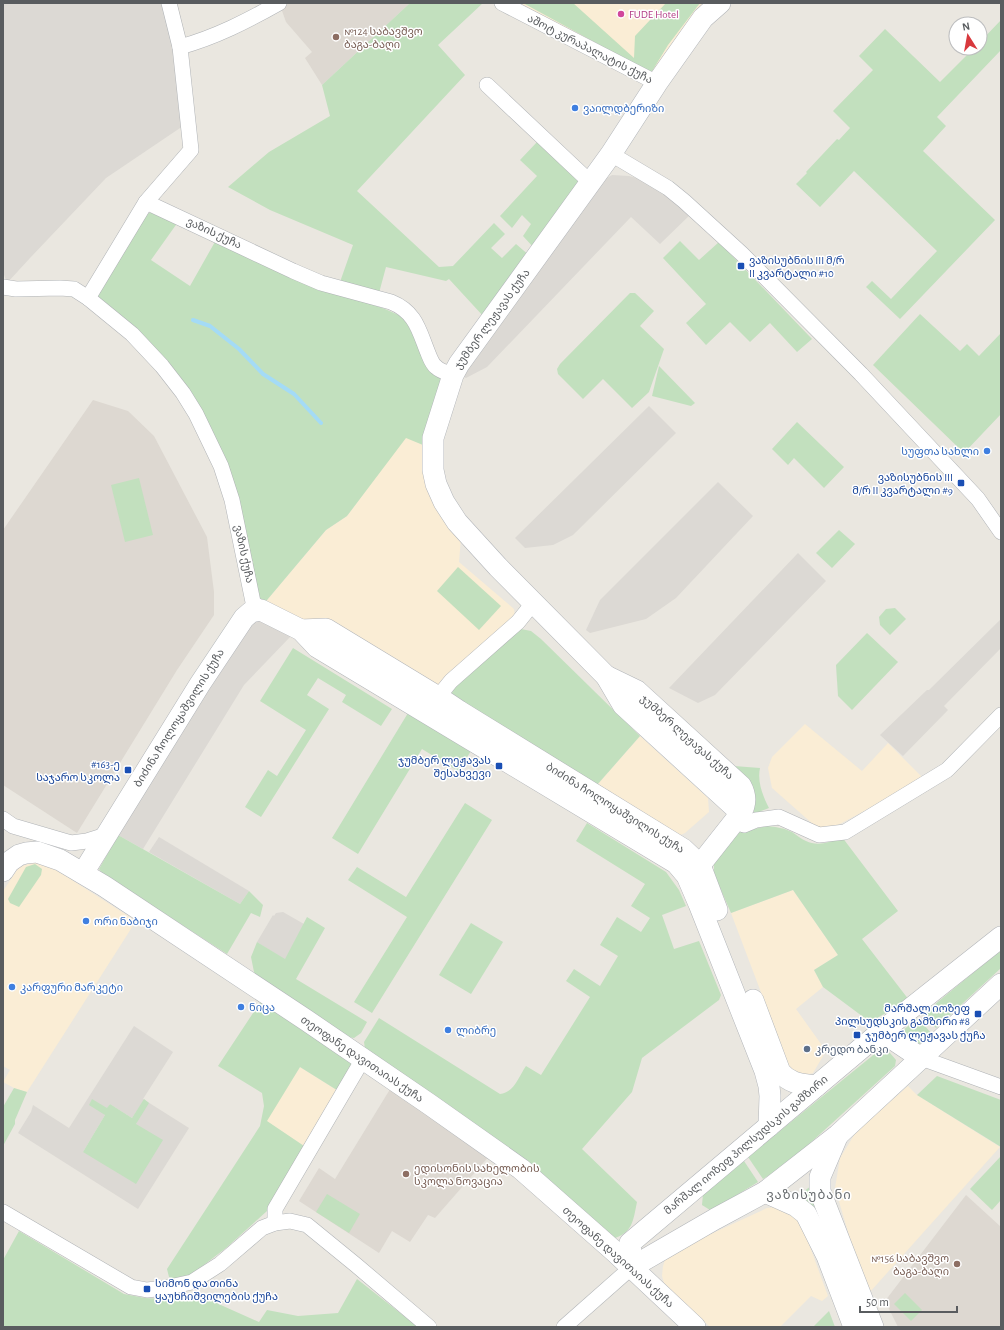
<svg xmlns="http://www.w3.org/2000/svg" width="1004" height="1330" viewBox="0 0 1004 1330" font-family="'Alegreya Sans','Noto Sans Georgian',sans-serif">
  <style>
    .commercial { fill: #faedd5 }
    .industrial { fill: #dcd9d4; fill-rule: evenodd }
    .education { fill: #ddd8d1 }
    .green { fill: #c2e0be }
    .lines { fill: none; stroke-linecap: round; stroke-linejoin: round }
    .stream { stroke: #a4dbf6; stroke-width: 4 }
    .street-casing { stroke: #b0b3b6; stroke-width: 16 }
    .secondary-casing { stroke: #b2b5b9; stroke-width: 22 }
    .street { stroke: #fff; stroke-width: 15 }
    .secondary { stroke: #fff; stroke-width: 21 }
    .hotel-dot { fill: #d1479c; stroke: #fff; stroke-width: 1.5 }
    .education-dot { fill: #8d6e63; stroke: #fff; stroke-width: 1.5 }
    .shop-dot { fill: #3f7fe0; stroke: #fff; stroke-width: 1.5 }
    .transit-dot { fill: #1a4fb4; stroke: #fff; stroke-width: 1.5 }
    .service-dot { fill: #5c6f8a; stroke: #fff; stroke-width: 1.5 }
    .labels { text-anchor: middle; dominant-baseline: central; stroke-width: 3; stroke-linejoin: round; paint-order: stroke }
    .hotel-label { font-size: 11px; fill: #b23c85; stroke: #fff; text-anchor: start }
    .education-label { font-size: 11px; fill: #785e54; stroke: #fff; text-anchor: start }
    .street-label { font-size: 11px; fill: #595c5f; stroke: #fff }
    .shop-label { font-size: 11px; fill: #366cbe; stroke: #fff; text-anchor: start }
    .transit-label { font-size: 11px; fill: #164399; stroke: #fff; text-anchor: end }
    .service-label { font-size: 11px; fill: #4e5e75; stroke: #fff; text-anchor: start }
    .quarter-label { font-size: 13px; letter-spacing: 1px; fill: #6a6e71; stroke: #fff }
  </style>
  <rect width="100%" height="100%" fill="#eae7e0"/>
  <!-- commercial -->
  <g class="commercial">
    <polygon points="519,3 712,3 651,74"/>
    <polygon points="406,437 423,445 461,538 459,562 514,609 515,616 440,694 262,606 326,530 347,516"/>
    <polygon points="805,724 862,771 888,743 924,779 823,833 772,788 768,768 772,757"/>
    <polygon points="640,736 708,798 709,812 685,833 678,836 597,785"/>
    <polygon points="34,862 44,862 136,921 27,1092 14,1088 3,1082 10,1070 3,1066 3,891 19,867"/>
    <polygon points="793,890 838,955 814,970 823,987 796,1009 826,1051 813,1073 806,1075 796,1075 790,1069 731,913"/>
    <polygon points="300,1067 340,1092 307,1148 266,1121"/>
    <polygon points="908,1086 917,1095 1000,1147 870,1292 851,1242 835,1188 840,1158 856,1132"/>
    <polygon points="775,1207 790,1211 802,1225 828,1296 822,1301 811,1296 780,1327 710,1327 664,1283 662,1276 663,1266 666,1257 674,1251 767,1208"/>
  </g>
  <!-- industrial -->
  <g class="industrial">
    <polygon points="3,3 161,3 173,42 183,126 106,178 30,258 7,283 3,272"/>
    <polygon points="612,175 629,176 644,180 692,213 660,244 631,217 487,367 466,378 457,373 604,180"/>
    <polygon points="649,406 676,433 573,535 553,545 525,548 515,538"/>
    <polygon points="718,482 753,516 676,598 646,619 590,633 586,630 600,600"/>
    <polygon points="798,553 826,581 715,695 698,703 669,688"/>
    <polygon points="1001,619 1001,648 944,706 948,710 903,756 880,735 927,690 929,690"/>
    <polygon points="262,620 291,636 244,685 143,849 118,835 214,675 252,622"/>
    <polygon points="159,837 249,891 240,904 149,852"/>
    <polygon points="283,912 304,924 285,960 257,942 273,915 274,916 276,913"/>
    <path d="M 134,1026 L 173,1052 L 143,1099 L 189,1128 L 138,1209 L 18,1133 L 31,1112 L 33,1105 L 69,1128 ZM 92,1100 L 107,1109 L 110,1104 L 132,1118 L 144,1100 L 136,1124 L 83,1152 L 105,1115 Z"/>
  </g>
  <!-- education -->
  <g class="education">
    <polygon points="287,3 410,3 322,85 305,58 312,52 286,22 281,8"/>
    <polygon points="93,400 128,411 154,436 207,537 214,592 214,615 177,670 77,833 3,785 3,530"/>
    <polygon points="392,1086 491,1154 435,1218 428,1215 410,1242 392,1231 379,1253 299,1201 319,1168 335,1179"/>
    <polygon points="966,1195 1001,1227 1001,1327 898,1327 885,1301"/>
  </g>
  <!-- green -->
  <g class="green">
    <polygon points="410,3 483,3 438,45 465,75 357,191 439,267 453,266 494,223 505,234 491,248 502,258 516,244 530,256 484,317 449,279 446,281 386,267 379,293 340,282 353,245 270,210 228,187 269,152 330,116 322,85"/>
    <polygon points="523,3 573,3 634,58 635,36 666,3 700,3 668,45 651,73"/>
    <polygon points="1001,20 1001,50 937,117 946,126 923,151 995,220 900,319 866,287 872,281 891,299 937,251 854,171 820,207 796,184 807,173 806,172 837,139 839,140 850,128 833,111 873,70 859,56 885,29 940,82 974,48 980,48 980,42"/>
    <polygon points="537,142 581,184 534,248 523,236 531,224 522,215 512,228 500,216 537,176 520,160"/>
    <polygon points="155,211 178,222 151,260 190,286 216,240 313,283 385,309 403,317 438,375 441,380 423,445 406,438 347,516 326,530 262,606 256,601 244,533 166,364 95,293 144,215"/>
    <polygon points="680,241 699,260 719,242 812,339 797,352 770,323 750,342 730,322 706,345 686,323 706,304 663,258"/>
    <polygon points="630,293 635,293 654,311 640,326 664,349 649,392 632,408 603,379 583,399 558,374 557,369 560,364"/>
    <polygon points="920,314 960,351 967,344 979,356 1001,333 1001,414 964,453 873,365"/>
    <polygon points="659,366 695,403 691,406 652,396"/>
    <polygon points="797,422 844,467 824,488 794,458 788,465 772,449"/>
    <polygon points="139,478 153,535 125,542 111,485"/>
    <polygon points="839,530 855,544 832,568 816,553"/>
    <polygon points="458,567 501,606 479,630 437,591"/>
    <polygon points="895,608 906,619 890,635 880,625 879,617 886,609"/>
    <polygon points="521,629 531,631 541,639 640,736 597,785 451,695 457,682"/>
    <polygon points="867,633 898,662 852,710 838,696 836,665"/>
    <polygon points="293,648 392,709 381,726 342,702 346,695 318,678 307,695 329,709 261,817 245,807 268,770 277,776 306,730 260,701"/>
    <polygon points="408,713 471,751 458,771 422,749 358,854 332,838"/>
    <path d="M 734,766 L 760,768 C 757,782 763,796 769,808 L 761,811 L 753,817 C 758,797 744,781 734,766 Z"/>
    <polygon points="465,803 492,820 372,1013 354,1002 407,917 348,880 357,867 406,897"/>
    <path d="M 587,823 L 666,872 L 679,890 L 686,906 L 662,915 L 674,949 L 699,941 L 721,995 L 719,1000 L 642,1058 L 632,1092 L 582,1149 L 637,1202 C 633,1221 633,1233 612,1239 L 365,1049 L 364,1042 L 379,1018 L 500,1094 C 514,1093 519,1076 526,1066 L 541,1075 L 590,997 L 566,981 L 574,969 L 600,986 L 618,956 L 600,945 L 617,917 L 641,932 L 650,918 L 631,906 L 645,884 L 576,841 Z"/>
    <path d="M 767,826 C 776,827 784,828 792,832 C 797,835 801,839 806,841 C 818,847 830,842 842,837 L 898,911 L 862,939 L 909,1000 L 870,1022 L 823,987 L 814,970 L 838,955 L 793,890 L 731,913 L 714,874 L 714,860 L 737,833 Z"/>
    <polygon points="118,835 240,904 249,891 263,905 260,917 251,913 227,954 102,873 99,869"/>
    <polygon points="35,864 42,869 41,875 19,907 10,903 8,899 26,867"/>
    <polygon points="307,917 325,928 296,979 367,1022 361,1033 354,1038 348,1037 255,977 251,957 257,942 285,959"/>
    <polygon points="471,923 503,942 471,994 439,975"/>
    <polygon points="1001,950 1001,968 936,1028 923,1014"/>
    <polygon points="261,1001 356,1064 340,1092 300,1067 267,1121 307,1148 277,1202 226,1248 200,1268 191,1274 178,1281 169,1277 167,1269 260,1126 264,1106 262,1093 218,1066"/>
    <polygon points="918,1018 931,1033 915,1048 910,1038 902,1031"/>
    <polygon points="884,1050 890,1053 896,1060 895,1066 786,1165 763,1179 748,1157 877,1052"/>
    <polygon points="937,1076 1001,1100 1001,1147 917,1095"/>
    <polygon points="14,1088 27,1092 15,1120 15,1124 3,1146 3,1107"/>
    <polygon points="92,1099 107,1108 110,1104 132,1118 144,1099 149,1103 136,1124 163,1140 136,1184 83,1152 105,1115 89,1105"/>
    <polygon points="1001,1156 1001,1200 992,1210 970,1189"/>
    <polygon points="744,1161 758,1182 714,1209 710,1210 702,1205 703,1194"/>
    <polygon points="815,1183 826,1228 807,1201 799,1195"/>
    <polygon points="327,1194 360,1214 349,1233 316,1212"/>
    <polygon points="19,1231 124,1294 145,1298 165,1299 194,1293 259,1322 267,1310 298,1316 338,1313 357,1279 418,1327 3,1327 3,1260"/>
    <polygon points="905,1293 922,1310 911,1321 894,1304"/>
    <polygon points="829,1311 835,1327 813,1327"/>
  </g>
  <g class="lines">
    <!-- stream -->
    <polyline class="stream" points="193,320 210,326 239,349 263,374 294,394 321,423"/>
    <!-- street casing -->
    <g class="street-casing">
      <g id="street">
        <polyline points="502,3 657,83"/>
        <path d="M 180,47 C 216,37 247,21 279,3"/>
        <polyline points="487,85 590,182"/>
        <polyline points="611,154 668,188 684,201 742,254 861,374 978,499 1001,532"/>
        <path d="M 146,202 L 293,271 L 321,283 L 391,302 C 416,312 419,331 428,353 C 430,358 432,364 436,367 C 440,371 447,373 453,375"/>
        <polyline points="3,287 16,289 60,288 74,289 88,298 132,334 162,366 183,393 196,414 221,466 232,500 253,602 261,610"/>
        <polyline points="88,298 146,202 191,150 180,47 169,3"/>
        <polyline points="438,697 451,681 518,622 534,602"/>
        <polyline points="3,819 13,826 71,843 87,841 106,835"/>
        <polyline points="736,821 744,825 756,820 779,817 819,835 845,832 947,770 1001,715"/>
        <polyline points="921,1058 1001,1087"/>
        <polyline points="3,1212 131,1287 147,1290 165,1288 192,1282 220,1264 262,1228 275,1223 290,1221 307,1225 356,1265 429,1327"/>
        <polyline points="275,1223 275,1209 363,1059"/>
        <polyline points="564,1327 632,1267"/>
      </g>
    </g>
    <!-- secondary casing -->
    <g class="secondary-casing">
      <g id="secondary">
        <polyline points="720,3 703,18 657,83 611,154 459,364 453,375 433,438 433,470 436,484 444,502 457,522 498,567 606,676 623,705 741,813"/>
        <polyline points="301,630 326,629 438,697 459,711 683,849 700,865 717,910"/>
        <path d="M 606,676 L 637,691 L 741,786 C 746,795 746,804 741,813 L 700,865 L 690,874"/>
        <polyline points="3,871 9,862 19,855 26,853 37,852 60,860 104,886 306,1020 429,1104 521,1169 614,1251 695,1327"/>
        <polyline points="83,873 200,684 244,618 251,612 261,610 301,630 317,647 676,863 687,876 699,904 765,1071 769,1086 770,1096 769,1126"/>
        <path d="M 753,1000 L 780,1072 C 790,1084 802,1084 816,1086"/>
        <polyline points="877,1035 894,1040 921,1058"/>
        <polyline points="837,1137 820,1177 820,1191 873,1327"/>
        <polyline points="765,1192 796,1206 806,1214 827,1256 854,1327"/>
        <polyline points="632,1267 630,1243 877,1035 1001,937"/>
        <polyline points="632,1267 715,1219 765,1192 838,1135 1001,984"/>
      </g>
    </g>
    <!-- street -->
    <use href="#street" class="street"/>
    <!-- secondary -->
    <use href="#secondary" class="secondary"/>
  </g>
  <!-- markers -->
  <circle class="hotel-dot" cx="621" cy="14" r="4"/>
  <g class="education-dot">
    <circle cx="336" cy="37" r="4"/>
    <circle cx="406" cy="1174" r="4"/>
    <circle cx="957" cy="1264" r="4"/>
  </g>
  <g class="shop-dot">
    <circle cx="575" cy="108" r="4"/>
    <circle cx="987" cy="451" r="4"/>
    <circle cx="86" cy="921" r="4"/>
    <circle cx="12" cy="987" r="4"/>
    <circle cx="241" cy="1007" r="4"/>
    <circle cx="448" cy="1030" r="4"/>
  </g>
  <g class="transit-dot">
    <rect x="737" y="262" width="8" height="8" rx="2"/>
    <rect x="957" y="479" width="8" height="8" rx="2"/>
    <rect x="495" y="762" width="8" height="8" rx="2"/>
    <rect x="124" y="766" width="8" height="8" rx="2"/>
    <rect x="974" y="1010" width="8" height="8" rx="2"/>
    <rect x="853" y="1031" width="8" height="8" rx="2"/>
    <rect x="143" y="1285" width="8" height="8" rx="2"/>
  </g>
  <circle class="service-dot" cx="807" cy="1049" r="4"/>
  <g class="labels">
    <!-- hotel labels -->
    <g class="hotel-label">
      <text x="629" y="14">FUDE Hotel</text>
    </g>
    <!-- education labels -->
    <g class="education-label">
      <text x="344" y="31">№124 საბავშვო<tspan x="344" dy="13">ბაგა-ბაღი</tspan></text>
      <text x="414" y="1168">ედისონის სახელობის<tspan x="414" dy="13">სკოლა ნოვაცია</tspan></text>
      <text x="949" y="1258" text-anchor="end">№156 საბავშვო<tspan x="949" dy="13">ბაგა-ბაღი</tspan></text>
    </g>
    <!-- street labels -->
    <g class="street-label">
      <text transform="translate(590 49) rotate(27)">აშოტ კურაპალატის ქუჩა</text>
      <text transform="translate(214 233) rotate(25)">ვაზის ქუჩა</text>
      <text transform="translate(492 319) rotate(-54)">ჯუმბერ ლეჟავას ქუჩა</text>
      <text transform="translate(244 554) rotate(78)">ვაზის ქუჩა</text>
      <text transform="translate(179 718) rotate(-58)">ბიძინა ჩოლოყაშვილის ქუჩა</text>
      <text transform="translate(687 737) rotate(42)">ჯუმბერ ლეჟავას ქუჩა</text>
      <text transform="translate(615 808) rotate(32)">ბიძინა ჩოლოყაშვილის ქუჩა</text>
      <text transform="translate(362 1059) rotate(34)">თეოფანე დავითაიას ქუჩა</text>
      <text transform="translate(746 1145) rotate(-40)">მარშალ იოზეფ პილსუდსკის გამზირი</text>
      <text transform="translate(618 1257) rotate(42)">თეოფანე დავითაიას ქუჩა</text>
    </g>
    <!-- shop labels -->
    <g class="shop-label">
      <text x="583" y="108">ვაილდბერიზი</text>
      <text x="979" y="451" text-anchor="end">სუფთა სახლი</text>
      <text x="94" y="921">ორი ნაბიჯი</text>
      <text x="20" y="987">კარფური მარკეტი</text>
      <text x="249" y="1007">ნიცა</text>
      <text x="456" y="1030">ლიბრე</text>
    </g>
    <!-- transit labels -->
    <g class="transit-label">
      <text x="749" y="260" text-anchor="start">ვაზისუბნის III მ/რ<tspan x="749" dy="13">II კვარტალი #10</tspan></text>
      <text x="953" y="477">ვაზისუბნის III<tspan x="953" dy="13">მ/რ II კვარტალი #9</tspan></text>
      <text x="491" y="760">ჯუმბერ ლეჟავას<tspan x="491" dy="13">შესახვევი</tspan></text>
      <text x="120" y="764">#163-ე<tspan x="120" dy="13">საჯარო სკოლა</tspan></text>
      <text x="970" y="1008">მარშალ იოზეფ<tspan x="970" dy="13">პილსუდსკის გამზირი #8</tspan></text>
      <text x="865" y="1035" text-anchor="start">ჯუმბერ ლეჟავას ქუჩა</text>
      <text x="155" y="1283" text-anchor="start">სიმონ და თინა<tspan x="155" dy="13">ყაუხჩიშვილების ქუჩა</tspan></text>
    </g>
    <!-- service labels -->
    <g class="service-label">
      <text x="815" y="1049">კრედო ბანკი</text>
    </g>
    <!-- quarter labels -->
    <g class="quarter-label">
      <text x="809" y="1195">ვაზისუბანი</text>
    </g>
  </g>
  <!-- border -->
  <rect width="1004" height="1330" fill="none" stroke="#595c5f" stroke-width="8"/>
  <!-- north arrow -->
  <g transform="translate(968 36) rotate(349)"><circle r="19" fill="#ffffff" stroke="#bdbebf"/>
  <path d="M0-3L7 15L0 10L-7 15Z" fill="#d8383d"/>
  <text y="-6" font-size="11" font-weight="bold" text-anchor="middle" fill="#595c5f">N</text>
  </g>
  <!-- scale -->
  <path d="M860 1306v6h97v-6" fill="none" stroke="#595c5f" stroke-width="2"/>
  <text x="866" y="1306" font-size="12" fill="#595c5f" stroke="#ffffff" stroke-width="3" paint-order="stroke">50 m</text>
</svg>
